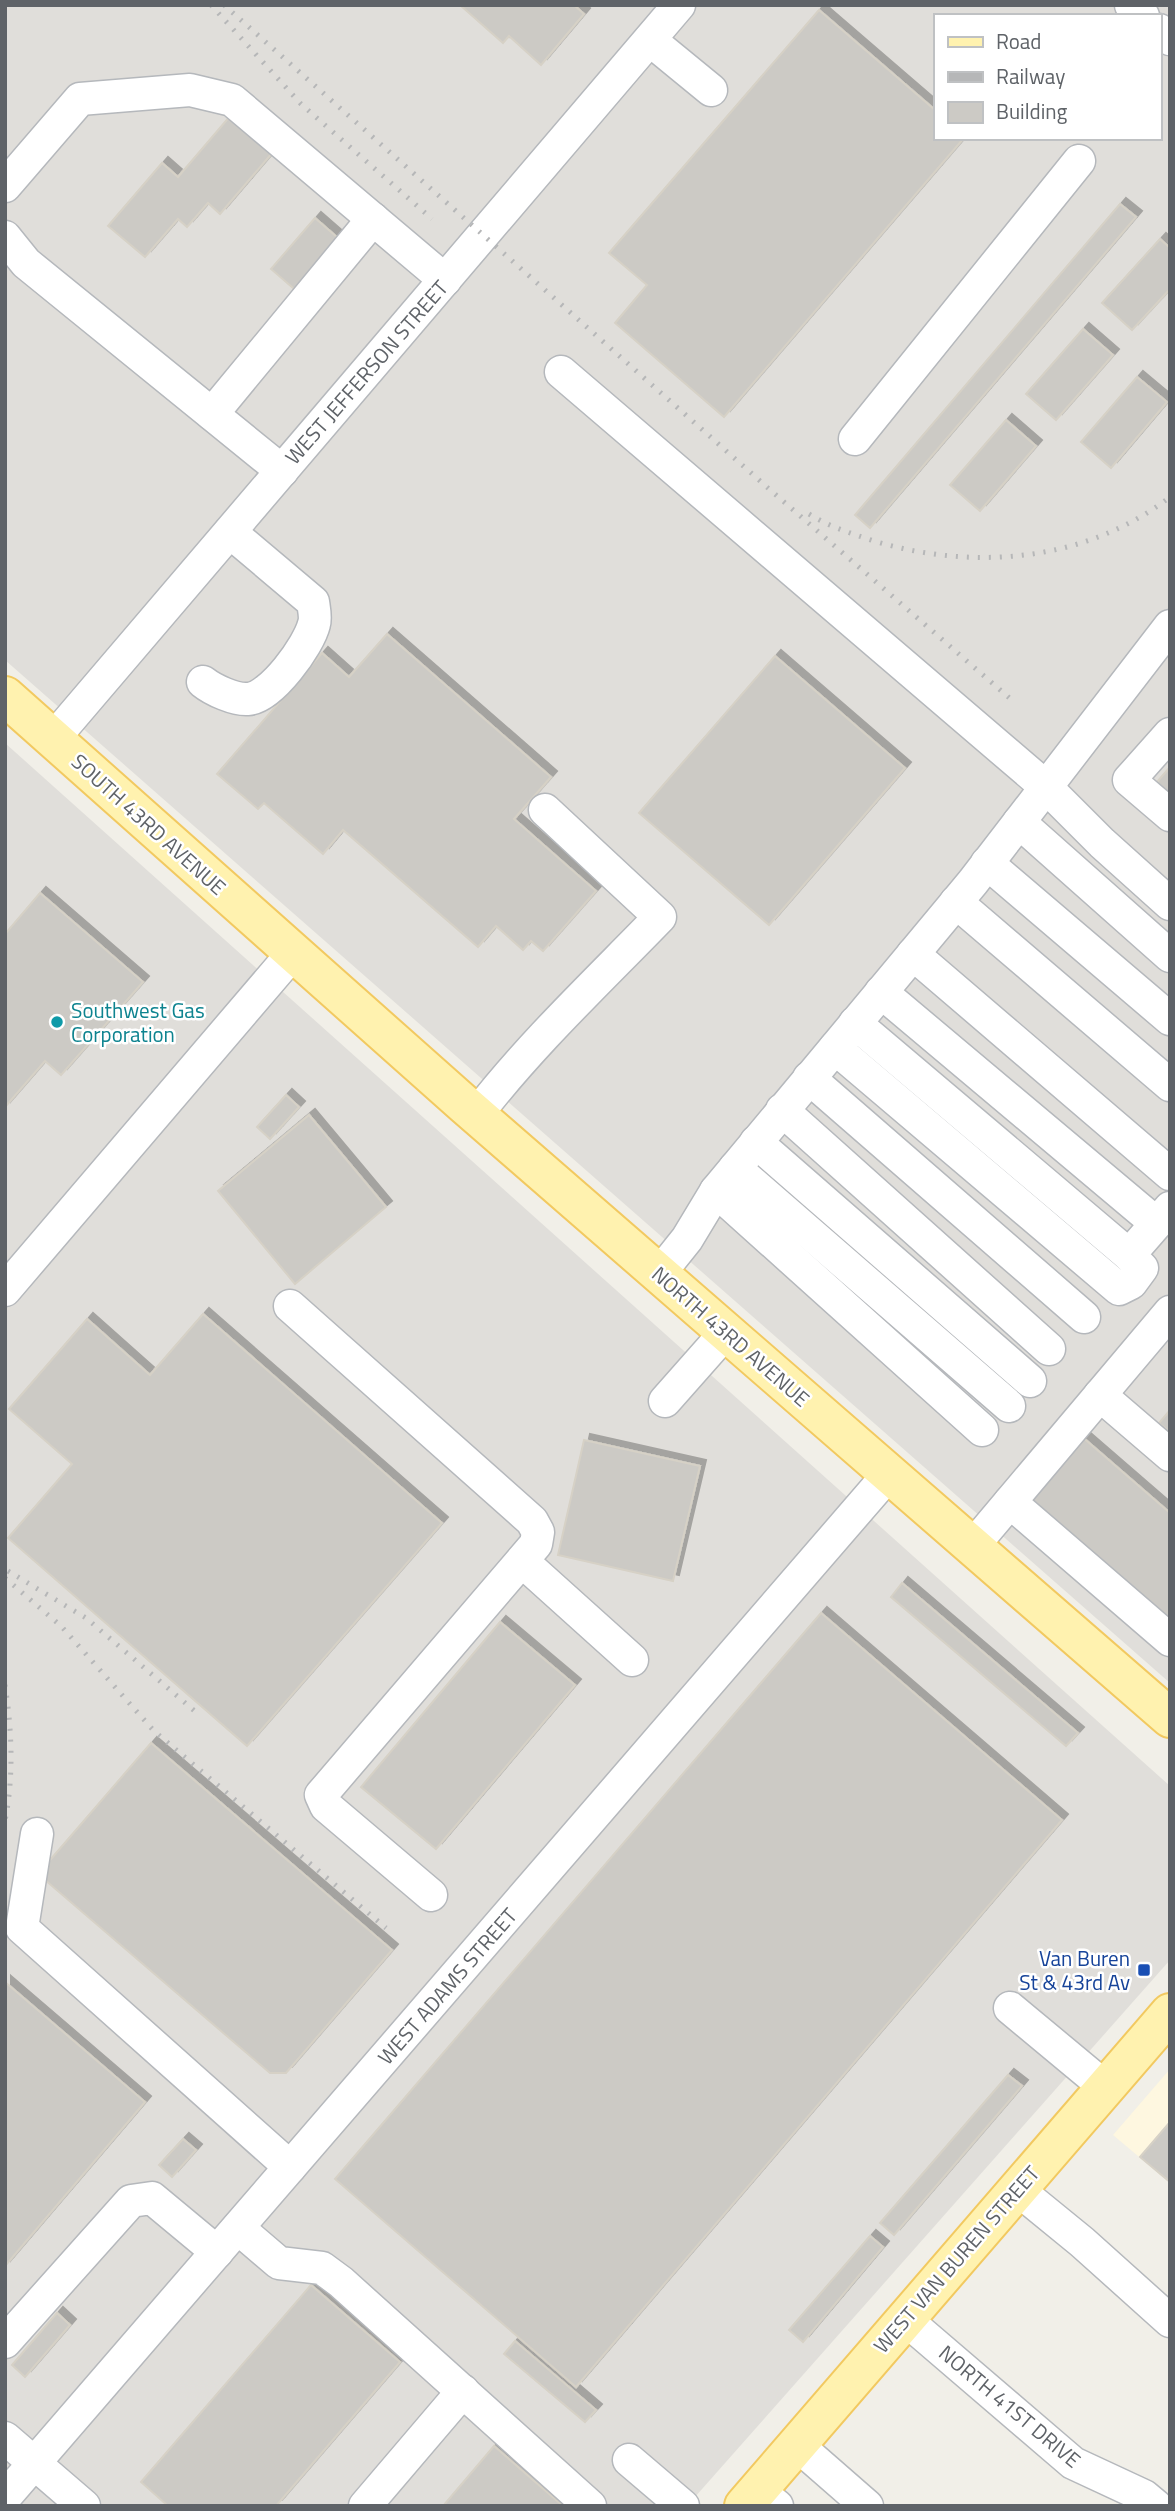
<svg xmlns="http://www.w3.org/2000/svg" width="1175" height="2511" viewBox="0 0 1175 2511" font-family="'Titillium Web',sans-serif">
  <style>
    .commercial { fill: #fef7e0 }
    .industrial { fill: #e0deda; fill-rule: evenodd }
    .building { fill: #cccac5; stroke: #d6d1c6; stroke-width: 2; filter: url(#shadow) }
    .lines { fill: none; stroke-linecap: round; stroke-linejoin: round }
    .minor-casing { stroke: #b5b8bc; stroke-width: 35 }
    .major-casing { stroke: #f2c960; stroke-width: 42 }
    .minor { stroke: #fff; stroke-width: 32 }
    .major { stroke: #fff2af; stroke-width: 38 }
    .rail { stroke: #b6b7b8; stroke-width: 5; stroke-dasharray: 2 9; stroke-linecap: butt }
    .culture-dot { fill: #0f9aa8; stroke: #fff; stroke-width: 2.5 }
    .transit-dot { fill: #1a4fb4; stroke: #fff; stroke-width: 2.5 }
    .labels { text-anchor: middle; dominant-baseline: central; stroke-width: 5; stroke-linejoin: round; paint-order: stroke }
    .street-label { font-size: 21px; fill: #5f6368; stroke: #fff }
    .culture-label { font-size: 21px; fill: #0d838f; stroke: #fff; text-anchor: start }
    .transit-label { font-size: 21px; fill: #164399; stroke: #fff; text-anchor: end }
  </style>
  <defs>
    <filter id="shadow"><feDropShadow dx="6" dy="-6" stdDeviation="0" flood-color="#0004"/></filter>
  </defs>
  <rect width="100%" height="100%" fill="#f1efe8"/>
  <!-- commercial -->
  <polygon class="commercial" points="1170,2069 1170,2183 1113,2135"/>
  <!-- industrial -->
  <g class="industrial">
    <path d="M 5,5 L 1170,5 L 1170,1683 L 5,660 ZM 935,16 L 1159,16 L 1159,138 L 935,138 Z"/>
    <polygon points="5,743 1170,1786 1170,1960 687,2506 5,2506"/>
  </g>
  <!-- building -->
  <g class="building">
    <polygon points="460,5 574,5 584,14 541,65 509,36 503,43"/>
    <polygon points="819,10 935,110 935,138 964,138 724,417 615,323 647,285 609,253"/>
    <polygon points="231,115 273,152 220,214 208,203 187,227 178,219 145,257 108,226 162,163 178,177"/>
    <polygon points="1120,204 1136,217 870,528 855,515"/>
    <polygon points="315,218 338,238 310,270 317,276 300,294 271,269"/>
    <polygon points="1160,239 1170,248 1170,289 1132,330 1102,303"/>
    <polygon points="1083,329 1113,355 1056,420 1026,394"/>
    <polygon points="1137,377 1167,402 1111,468 1081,442"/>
    <polygon points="1006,420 1036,446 980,511 950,485"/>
    <polygon points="387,634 551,777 514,819 596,891 543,951 531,941 523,950 496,926 478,947 343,830 323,854 264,803 258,809 217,774 322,653 349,677"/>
    <polygon points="775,656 905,768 769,925 639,813"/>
    <polygon points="1170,767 1170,808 1150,790"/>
    <polygon points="40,893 143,982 61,1075 45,1061 5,1107 5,934"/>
    <polygon points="286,1095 299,1107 270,1139 257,1127"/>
    <polygon points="309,1115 386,1207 295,1284 218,1191"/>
    <polygon points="203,1314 442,1523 247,1746 8,1538 72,1464 9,1409 87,1319 150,1375"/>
    <polygon points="1170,1410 1170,1432 1159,1423"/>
    <polygon points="1080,1435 1170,1513 1170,1619 1027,1495"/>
    <polygon points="584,1440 700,1466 673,1581 558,1555"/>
    <polygon points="902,1583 1078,1733 1066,1746 891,1597"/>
    <polygon points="821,1613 1062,1820 576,2387 335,2179"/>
    <polygon points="500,1622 575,1685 436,1849 361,1787"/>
    <polygon points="151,1743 392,1950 286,2073 270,2073 38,1874"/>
    <polygon points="5,1982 145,2102 5,2266"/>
    <polygon points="1008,2075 1022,2086 894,2235 880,2223"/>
    <polygon points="1170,2122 1170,2182 1140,2157"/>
    <polygon points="183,2139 196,2150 172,2177 159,2165"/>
    <polygon points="870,2236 883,2247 803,2342 789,2330"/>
    <polygon points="311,2285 400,2362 276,2506 168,2506 141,2482"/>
    <polygon points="57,2313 70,2325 25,2377 12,2365"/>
    <polygon points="515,2341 596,2410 585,2422 504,2354"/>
    <polygon points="494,2446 563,2506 443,2506"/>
  </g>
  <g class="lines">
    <!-- minor casing -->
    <g class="minor-casing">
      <g id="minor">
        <polyline points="1131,5 1143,16"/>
        <polyline points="1159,30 1170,39"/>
        <polyline points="650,40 711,90"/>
        <polyline points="5,186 80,99 190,90 232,100 445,280"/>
        <polyline points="5,237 26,263 282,471"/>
        <polyline points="561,372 1046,787 1102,843 1170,904"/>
        <polyline points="212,414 373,219"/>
        <polyline points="855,439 1079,161"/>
        <path d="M 203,682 C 213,690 235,700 248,699 C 271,698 309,645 314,624 C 316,618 314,609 313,602 L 230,532"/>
        <polyline points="1170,734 1129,780 1170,815"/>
        <polyline points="53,739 679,5"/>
        <polyline points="1019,822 1170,956"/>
        <polyline points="987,863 1170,1019"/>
        <polyline points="956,902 1170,1085"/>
        <polyline points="913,954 1170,1174"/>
        <polyline points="881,992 1156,1223"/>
        <polyline points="855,1023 1129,1255"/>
        <polyline points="835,1048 1119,1289 1131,1283 1142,1268 1129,1255 1170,1208"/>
        <polyline points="809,1078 1084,1317"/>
        <polyline points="782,1110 1049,1349"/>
        <path d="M 477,1114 C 532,1043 598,981 660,917 L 545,810"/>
        <polyline points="756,1142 1030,1381"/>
        <polyline points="735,1168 1009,1406"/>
        <polyline points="716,1191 982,1430"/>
        <polyline points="659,1274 687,1239 716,1191 973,882 1170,626"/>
        <polyline points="5,1290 293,953"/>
        <polyline points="290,1306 532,1521 538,1532 536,1544 321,1795 326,1806 431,1895"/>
        <polyline points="1100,1395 1170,1455"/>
        <polyline points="665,1401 726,1332"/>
        <polyline points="1010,1502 1170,1640"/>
        <polyline points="972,1547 1170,1312"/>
        <polyline points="522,1561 632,1660"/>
        <polyline points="37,1834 22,1928 290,2167"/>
        <polyline points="1010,2008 1105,2087"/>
        <polyline points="1017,2189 1082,2242 1170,2321"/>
        <polyline points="238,2228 279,2263 322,2268 341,2282 590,2506"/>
        <polyline points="905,2319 1073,2463 1144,2496 1156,2506"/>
        <polyline points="5,2342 131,2201 152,2198 217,2252"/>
        <polyline points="5,2438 84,2506"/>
        <polyline points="796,2444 867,2506"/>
        <polyline points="629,2460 683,2506"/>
        <polyline points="757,2490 777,2506"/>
        <polyline points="5,2497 888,1475"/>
        <polyline points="365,2506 463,2391"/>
      </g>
    </g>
    <!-- major casing -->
    <g class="major-casing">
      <g id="major">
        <polyline points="5,696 465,1105 1170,1718"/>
        <polyline points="744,2506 1170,2013"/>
      </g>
    </g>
    <!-- minor -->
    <use href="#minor" class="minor"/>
    <!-- major -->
    <use href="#major" class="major"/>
    <!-- rail -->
    <g class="rail">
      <polyline points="211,5 301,104 432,219"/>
      <polyline points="224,5 768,488 1014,702"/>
      <path d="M 809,514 C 830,527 850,533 874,541 C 974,571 1085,562 1170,497"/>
      <polyline points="8,1571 86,1618 197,1713"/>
      <polyline points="5,1578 61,1626 154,1731 386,1928"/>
      <path d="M 5,1685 C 12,1730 14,1776 5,1821"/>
    </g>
  </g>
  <!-- markers -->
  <circle class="culture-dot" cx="57" cy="1022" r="7"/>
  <rect class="transit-dot" x="1137" y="1963" width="14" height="14" rx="3.5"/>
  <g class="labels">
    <!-- street labels -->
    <g class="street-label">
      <text transform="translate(366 372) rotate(-49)">WEST JEFFERSON STREET</text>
      <text transform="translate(149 824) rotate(42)">SOUTH 43RD AVENUE</text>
      <text transform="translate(731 1336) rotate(41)">NORTH 43RD AVENUE</text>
      <text transform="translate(447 1986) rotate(-49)">WEST ADAMS STREET</text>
      <text transform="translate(956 2259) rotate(-49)">WEST VAN BUREN STREET</text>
      <text transform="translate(1010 2406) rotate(40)">NORTH 41ST DRIVE</text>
    </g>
    <!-- culture labels -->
    <g class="culture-label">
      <text x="71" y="1010">Southwest Gas<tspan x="71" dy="24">Corporation</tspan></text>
    </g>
    <!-- transit labels -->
    <g class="transit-label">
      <text x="1130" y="1958">Van Buren<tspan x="1130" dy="24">St &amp; 43rd Av</tspan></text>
    </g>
  </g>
  <!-- border -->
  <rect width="1175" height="2511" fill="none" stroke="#5f6368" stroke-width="14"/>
  <!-- legend -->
  <rect x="934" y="14" width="228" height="126" fill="#ffffff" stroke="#bfc1c3" stroke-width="2"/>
  <rect x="948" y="37" width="35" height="10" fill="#fff2af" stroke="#bfc1c3" stroke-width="2"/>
  <text x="996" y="49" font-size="21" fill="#5f6368">Road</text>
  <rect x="948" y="72" width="35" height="10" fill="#b6b7b8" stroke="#bfc1c3" stroke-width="2"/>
  <text x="996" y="84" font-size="21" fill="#5f6368">Railway</text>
  <rect x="948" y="102" width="35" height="21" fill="#cccac5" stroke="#bfc1c3" stroke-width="2"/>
  <text x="996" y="119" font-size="21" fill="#5f6368">Building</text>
</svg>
